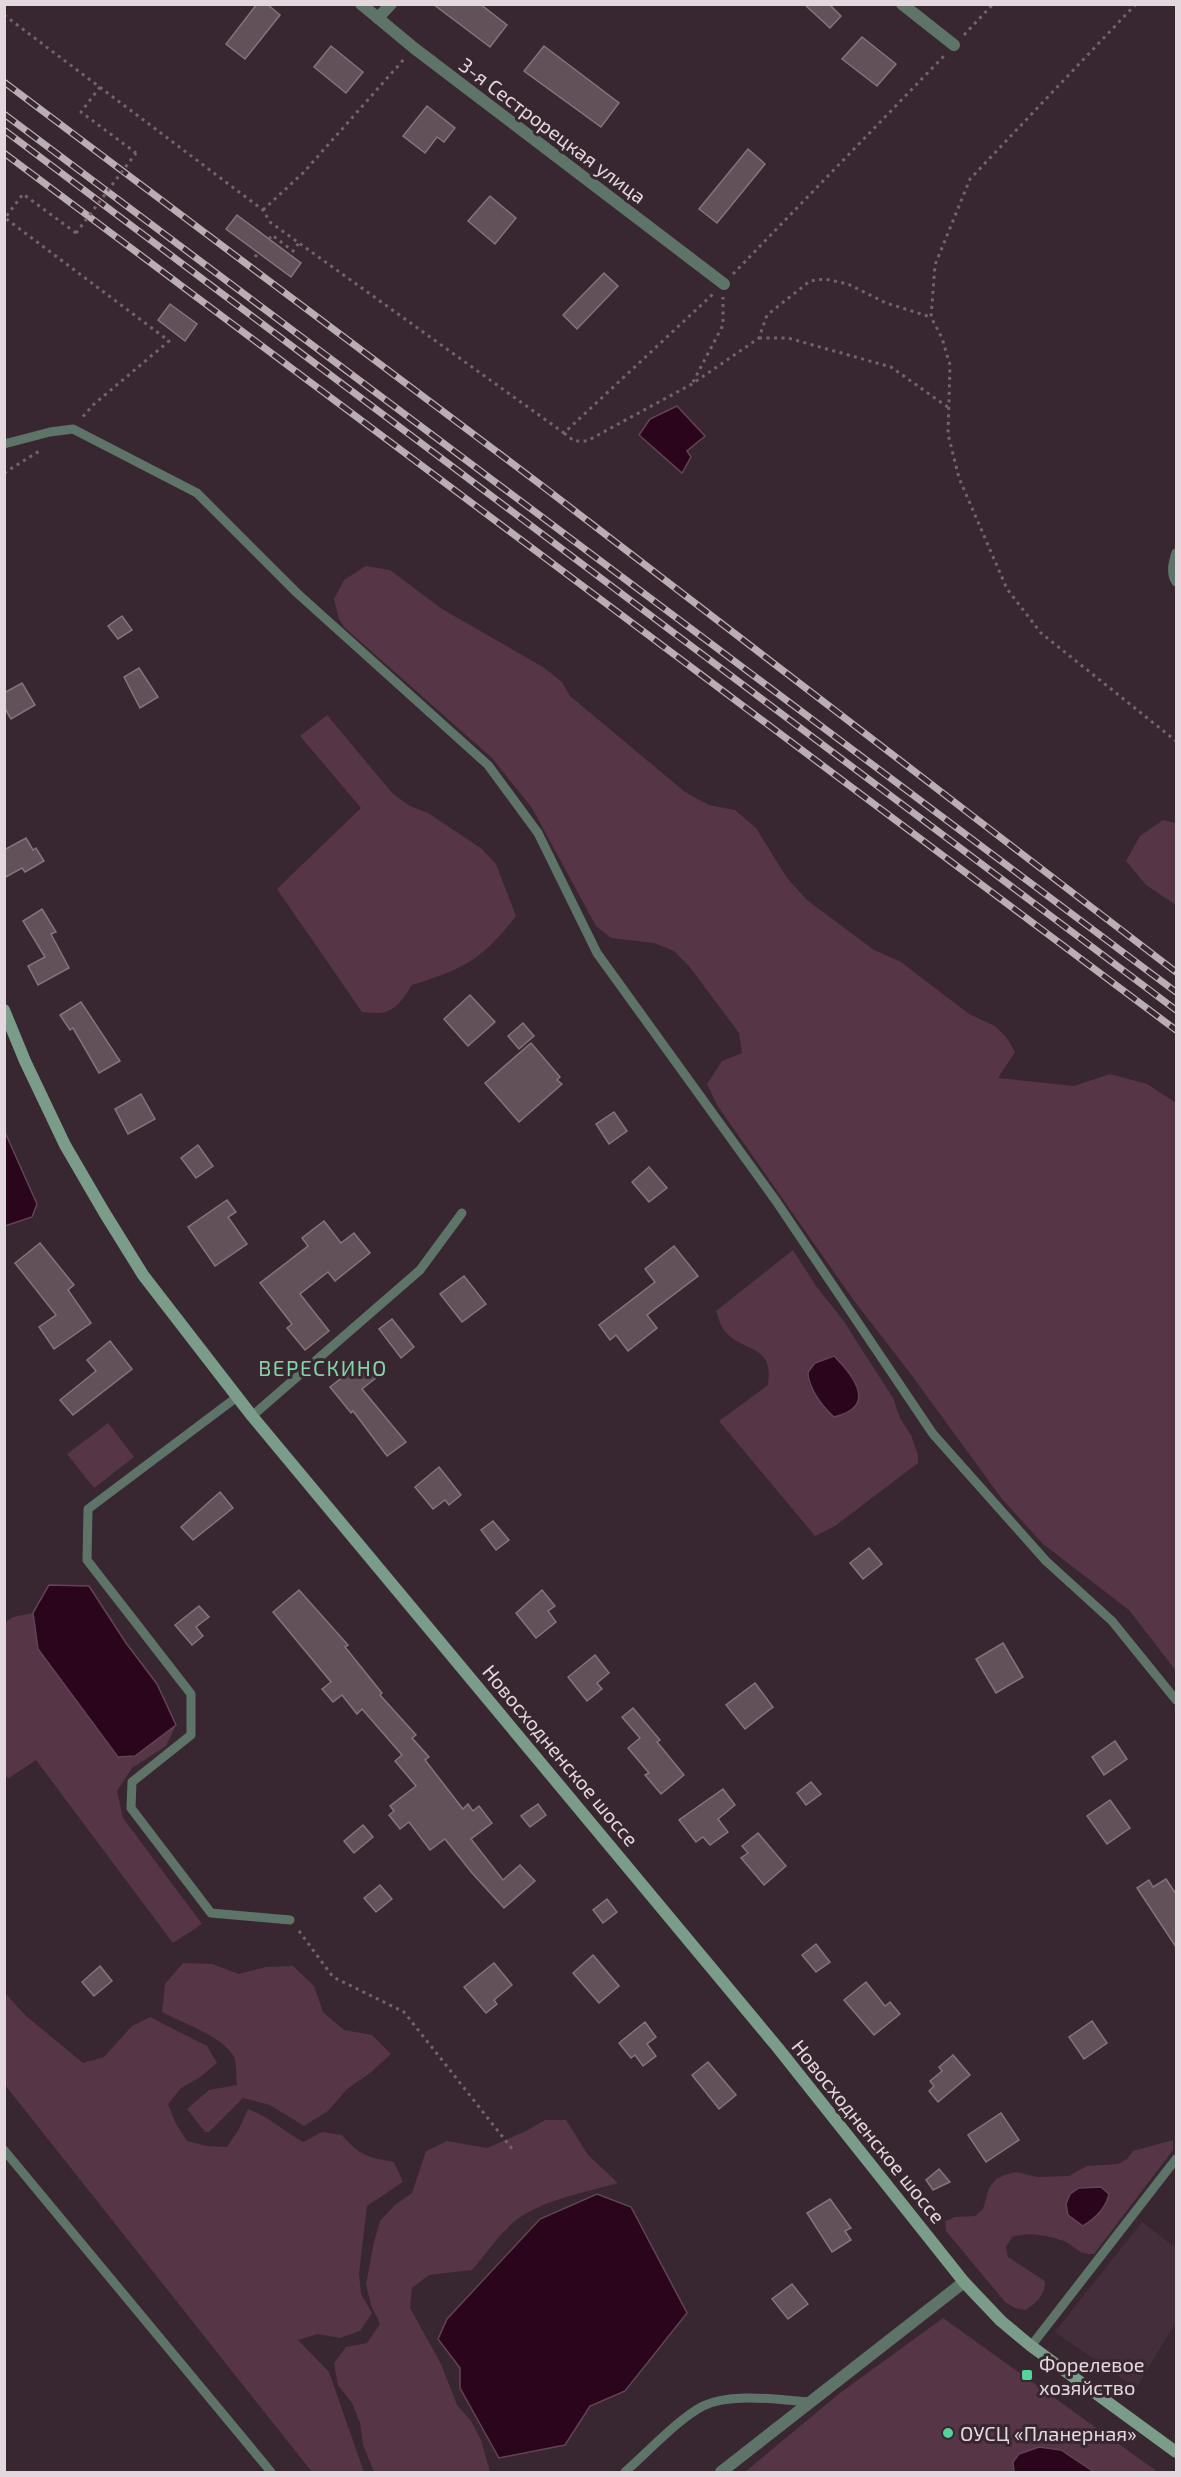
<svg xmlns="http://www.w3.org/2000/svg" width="1181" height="2477" viewBox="0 0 1181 2477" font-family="'Exo 2',sans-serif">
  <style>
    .built { fill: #452e3b }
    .green { fill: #563547; fill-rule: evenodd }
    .water { fill: #2a051c; stroke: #624456; stroke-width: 1.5 }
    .building { fill: #63515a; stroke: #86727c; stroke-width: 1.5 }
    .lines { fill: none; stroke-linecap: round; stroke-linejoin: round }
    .path { stroke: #73646c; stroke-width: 3; stroke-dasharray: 3 4.5; stroke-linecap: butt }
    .lane { stroke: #5f7468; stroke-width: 9 }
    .street { stroke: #5f7468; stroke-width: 12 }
    .secondary { stroke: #7a9c89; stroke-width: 12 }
    .rail-casing { stroke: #baadb3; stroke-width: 7 }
    .rail { stroke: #382730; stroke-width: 4.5; stroke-dasharray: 14; stroke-linecap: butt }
    .path-bridge { stroke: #73646c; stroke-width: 3; stroke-dasharray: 3 4.5; stroke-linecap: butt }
    .poi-dot { fill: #52d397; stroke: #382730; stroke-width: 2 }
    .labels { text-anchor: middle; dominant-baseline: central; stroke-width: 6; stroke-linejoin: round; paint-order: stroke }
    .street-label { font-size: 20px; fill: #e3d8dd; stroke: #382730 }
    .poi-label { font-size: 20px; fill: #e3d8dd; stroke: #382730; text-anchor: start }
    .neighbourhood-label { font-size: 21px; letter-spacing: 1.5px; fill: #84d4aa; stroke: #382730 }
  </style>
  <rect width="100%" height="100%" fill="#382730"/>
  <!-- built -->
  <polygon class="built" points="1142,2222 1176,2248 1176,2322 1136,2388 1055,2332"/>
  <!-- green -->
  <g class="green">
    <polygon points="366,566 390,570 442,609 543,667 562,682 570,696 685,792 709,805 735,810 756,828 787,878 807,900 874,950 901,962 969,1014 995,1026 1007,1038 1015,1052 998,1078 1074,1086 1110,1074 1147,1084 1176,1103 1176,1671 1129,1610 1043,1544 1002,1499 907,1369 855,1302 717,1105 707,1084 722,1061 742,1053 739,1033 689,966 674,951 654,943 611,938 596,926 532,808 492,758 344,627 339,619 334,599 344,580"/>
    <path d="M 327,715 L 393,794 L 410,806 L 428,813 L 482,849 L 496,864 L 516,916 C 482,960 464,969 412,985 C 397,1009 390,1016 362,1012 L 277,889 L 361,808 L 300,736 Z"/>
    <polygon points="1163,820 1176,823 1176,905 1146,885 1126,861 1140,836"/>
    <path d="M 793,1250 L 816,1286 L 843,1320 L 893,1398 L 900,1418 L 911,1435 L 918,1455 L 918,1463 L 835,1526 L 815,1536 L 719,1421 L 768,1385 C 774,1342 742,1354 723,1329 C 720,1324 718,1316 716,1311 ZM 855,1379 L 826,1410 L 808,1383 Z"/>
    <polygon points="108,1423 134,1457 94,1488 67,1454"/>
    <polygon points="33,1613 38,1649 117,1757 135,1755 176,1725 166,1746 132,1768 117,1791 123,1818 202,1924 173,1943 36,1760 9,1778 5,1777 5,1623 13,1617"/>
    <path d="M 183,1963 L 212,1964 L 239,1974 L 266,1967 L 293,1966 L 314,1986 L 323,2012 L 344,2030 L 372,2035 L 391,2054 L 370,2073 L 347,2089 L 328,2111 L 304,2126 L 270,2105 L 243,2098 L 209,2132 L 205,2132 L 187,2109 L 209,2090 L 237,2085 C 236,2077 237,2063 234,2057 C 224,2037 182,2023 162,2012 L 165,1984 Z"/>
    <path d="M 4,1992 L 26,2016 L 83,2063 L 104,2057 L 132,2026 L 150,2017 L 207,2046 L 217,2063 L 199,2078 L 181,2088 L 168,2104 L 176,2124 L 187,2141 L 207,2146 L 227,2147 L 239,2129 L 248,2109 C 269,2117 284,2131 303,2142 L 322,2132 L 342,2135 C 360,2156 367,2157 394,2162 L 403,2182 L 367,2206 L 359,2273 L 361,2294 L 372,2313 L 360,2331 L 340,2338 L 318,2334 L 298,2340 L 329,2372 L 364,2472 L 312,2472 L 5,2085 Z"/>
    <path d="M 545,2120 L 566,2120 L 588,2155 L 618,2183 C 585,2193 543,2199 515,2221 C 498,2235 486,2254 472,2270 L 429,2275 L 412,2288 L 410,2308 L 441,2364 L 457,2405 L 471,2421 L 481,2440 L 490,2472 L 374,2472 L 363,2445 L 360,2423 L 352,2403 L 338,2385 L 334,2363 L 346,2347 L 367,2343 L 380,2324 L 371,2305 L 366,2284 L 374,2242 L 380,2221 L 395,2205 L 412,2193 L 426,2151 L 447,2141 L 487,2148 L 526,2131 Z"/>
    <path d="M 1173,2140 L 1173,2150 L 1094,2254 C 1078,2255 1077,2247 1064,2241 C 1046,2235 1030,2232 1012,2237 L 1006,2247 L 1008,2257 L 1045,2281 C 1045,2295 1037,2303 1025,2310 L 1015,2308 L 1005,2302 L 946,2231 L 945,2221 L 955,2217 L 975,2216 L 983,2209 L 989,2188 L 996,2179 L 1005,2175 L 1016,2172 L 1037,2177 L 1069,2176 L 1087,2166 L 1118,2164 L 1127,2159 L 1133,2151 Z"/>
    <polygon points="943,2318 1158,2472 745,2472 840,2393"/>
  </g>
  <!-- water -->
  <g class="water">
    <polygon points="677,406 705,436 687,451 691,457 682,473 639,435 650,419"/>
    <polygon points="4,1130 37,1204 32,1217 5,1226"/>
    <path d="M 834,1356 C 854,1376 878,1407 834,1417 C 822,1406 808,1388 808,1372 L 815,1363 Z"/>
    <polygon points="49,1585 89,1586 126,1643 157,1684 176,1725 135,1756 118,1757 38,1649 33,1613"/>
    <path d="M 1101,2187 L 1109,2194 C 1106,2208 1096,2218 1083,2226 L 1068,2215 L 1066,2204 L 1070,2194 L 1079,2188 Z"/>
    <polygon points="597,2194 631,2207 687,2313 625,2391 590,2406 565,2445 499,2458 460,2388 460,2368 438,2339 447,2319 540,2219"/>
    <polygon points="1039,2447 1061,2450 1094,2472 1014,2472 1013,2462 1019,2454"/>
  </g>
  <!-- building -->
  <g class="building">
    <polygon points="257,4 267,4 280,15 245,59 226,44"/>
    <polygon points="433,4 480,4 507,25 490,47"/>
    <polygon points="804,4 829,4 841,16 830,28"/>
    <polygon points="862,37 896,64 877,86 842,59"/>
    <polygon points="331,46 363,72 346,93 314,67"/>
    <polygon points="544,46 619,103 601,127 524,71"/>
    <polygon points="427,106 455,128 444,142 437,137 425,153 403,136"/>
    <polygon points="748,149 765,164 717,223 699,209"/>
    <polygon points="490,196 516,218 495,244 468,221"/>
    <polygon points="237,215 301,263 291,277 226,229"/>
    <polygon points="604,273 618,286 577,329 563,315"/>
    <polygon points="170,304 197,324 185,341 158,320"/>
    <polygon points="122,616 132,630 118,639 108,626"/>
    <polygon points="139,668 158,697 140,708 124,677"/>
    <polygon points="22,683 35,705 11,719 4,707 4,693"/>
    <polygon points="26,838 33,850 36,848 44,861 25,872 22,868 4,878 4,850"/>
    <polygon points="42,909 56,932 51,934 69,968 38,985 28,966 45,957 23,921"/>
    <polygon points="470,995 495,1022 468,1046 444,1019"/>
    <polygon points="81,1002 120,1061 99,1073 73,1028 70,1030 60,1015"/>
    <polygon points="523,1023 534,1036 519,1049 508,1036"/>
    <polygon points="531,1043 560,1077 557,1080 562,1084 519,1122 485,1083"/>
    <polygon points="141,1094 155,1119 128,1134 115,1109"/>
    <polygon points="614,1112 627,1131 609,1144 596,1124"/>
    <polygon points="198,1145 213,1166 196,1178 181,1158"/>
    <polygon points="649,1167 667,1188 649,1202 632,1182"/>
    <polygon points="227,1200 236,1212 228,1217 247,1244 215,1266 188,1227"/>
    <polygon points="324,1221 341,1243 354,1233 370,1253 335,1281 328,1272 300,1294 329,1331 305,1350 287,1328 292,1324 260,1283 308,1246 302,1238"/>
    <polygon points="40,1243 74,1285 68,1290 91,1323 54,1349 39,1327 56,1315 15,1263"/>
    <polygon points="674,1246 698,1276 647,1315 657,1328 628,1351 616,1335 610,1340 599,1325 655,1282 645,1269"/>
    <polygon points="464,1276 486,1304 462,1322 440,1294"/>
    <polygon points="392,1319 414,1347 401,1358 379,1329"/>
    <polygon points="110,1341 132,1369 73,1415 60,1400 96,1371 87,1360"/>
    <polygon points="365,1365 376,1378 362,1389 406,1442 387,1456 353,1411 351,1413 330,1387 349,1372 351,1375"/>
    <polygon points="439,1467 461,1495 449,1505 445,1500 433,1509 415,1487"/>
    <polygon points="220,1492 233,1508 193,1540 181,1527"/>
    <polygon points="493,1521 509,1540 496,1550 481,1530"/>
    <polygon points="869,1548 882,1564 863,1579 850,1563"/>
    <polygon points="299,1590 348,1645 345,1647 382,1693 380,1695 416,1735 412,1738 429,1757 425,1760 463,1809 468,1804 473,1811 479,1806 492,1823 471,1839 503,1880 520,1865 535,1881 504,1908 472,1873 445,1839 430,1850 409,1822 400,1829 389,1815 394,1811 390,1806 416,1786 395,1761 402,1755 362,1709 357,1714 342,1695 333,1702 322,1689 331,1682 273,1612"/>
    <polygon points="542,1590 555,1606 548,1611 556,1622 536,1638 516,1613"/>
    <polygon points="199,1606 209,1617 196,1627 203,1636 192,1645 175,1625"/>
    <polygon points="1003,1643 1023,1677 996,1693 976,1659"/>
    <polygon points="595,1655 609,1673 597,1683 602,1689 587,1701 568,1677"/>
    <polygon points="755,1683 773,1707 745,1729 726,1705"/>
    <polygon points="633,1708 660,1740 657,1742 684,1775 661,1794 645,1775 649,1773 628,1748 640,1738 622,1717"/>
    <polygon points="1115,1741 1127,1759 1104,1775 1092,1757"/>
    <polygon points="811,1782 821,1794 806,1805 797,1793"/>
    <polygon points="723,1789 735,1805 718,1819 728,1832 710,1845 703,1837 696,1842 679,1820"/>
    <polygon points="1110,1800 1130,1828 1107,1844 1087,1816"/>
    <polygon points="538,1804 546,1815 530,1827 521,1816"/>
    <polygon points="363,1825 373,1837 354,1853 344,1841"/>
    <polygon points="758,1833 786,1866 764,1885 741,1858 748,1853 742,1846"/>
    <polygon points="1166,1879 1176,1894 1176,1947 1137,1888 1149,1880 1153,1887"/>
    <polygon points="380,1885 392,1899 376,1912 364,1898"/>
    <polygon points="607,1899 617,1912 603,1923 593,1910"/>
    <polygon points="816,1944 830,1962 816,1972 802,1955"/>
    <polygon points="593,1955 619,1986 599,2003 573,1973"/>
    <polygon points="494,1963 512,1985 494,2000 497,2004 486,2013 464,1987"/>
    <polygon points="100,1966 112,1981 94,1996 82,1982"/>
    <polygon points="866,1982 885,2006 890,2002 900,2014 874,2035 844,2000"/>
    <polygon points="1092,2021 1107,2043 1084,2059 1069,2037"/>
    <polygon points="645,2022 656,2037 647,2044 656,2056 643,2066 635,2055 631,2058 619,2043"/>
    <polygon points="953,2055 970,2075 938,2102 929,2091 934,2086 930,2081 942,2071 939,2067"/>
    <polygon points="708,2062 736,2095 719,2109 692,2075"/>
    <polygon points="1001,2113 1019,2140 986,2162 968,2135"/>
    <polygon points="939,2169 950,2182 933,2190 926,2180"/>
    <polygon points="830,2199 851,2228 845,2231 851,2240 832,2252 807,2213"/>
    <polygon points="792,2284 808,2304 788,2319 772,2299"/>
  </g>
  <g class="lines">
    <!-- path -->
    <g class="path">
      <polyline points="1136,4 970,179 935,265 931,317 942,338 950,365 948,434 959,478 1007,589 1041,633 1176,741"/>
      <polyline points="4,15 263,210 270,222 299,243 564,433 713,294"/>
      <polyline points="964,35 993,4"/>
      <polyline points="100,87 81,112 136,153"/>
      <polyline points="263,210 304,172 405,58"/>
      <polyline points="76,233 23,194 5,218 169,341 93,405 81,419"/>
      <polyline points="269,239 272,235 293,251 299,243"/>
      <polyline points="255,257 258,253"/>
      <polyline points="733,274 945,55"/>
      <polyline points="759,338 788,338 891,367 949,408"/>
      <polyline points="693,382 723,325 723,297"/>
      <polyline points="564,433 574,441 587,441 692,384 759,338 767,315 810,281 825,279 848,284 886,303 931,317"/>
      <polyline points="4,473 41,450"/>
      <polyline points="299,1931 333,1977 404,2012 513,2150"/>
    </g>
    <!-- lane -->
    <g class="lane">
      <polyline points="4,444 50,432 73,429 197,493 297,593 488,765 538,833 597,953 776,1201 933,1434 1046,1561 1112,1621 1176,1700"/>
      <path d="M 1176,553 C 1173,562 1170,573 1176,582"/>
      <polyline points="237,1397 88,1509 87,1560 191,1694 191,1735 132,1782 131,1808 211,1913 290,1920"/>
      <polyline points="252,1416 420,1270 462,1213"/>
      <polyline points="4,2150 271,2472"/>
      <polyline points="1031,2346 1176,2159"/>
      <path d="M 625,2472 C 647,2453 678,2419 703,2406 C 731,2392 779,2400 810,2402"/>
    </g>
    <!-- street -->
    <g class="street">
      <polyline points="361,4 414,48 724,284"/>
      <polyline points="902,4 954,45"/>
      <polyline points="378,18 391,4"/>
      <polyline points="721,2472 964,2282"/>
    </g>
    <!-- secondary -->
    <polyline class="secondary" points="4,1010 25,1061 65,1145 104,1212 143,1275 252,1416 778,2048 964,2282 1001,2321 1031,2346 1176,2452"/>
    <!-- rail casing -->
    <g class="rail-casing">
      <g id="rail">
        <polyline points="4,82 541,485 1176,972"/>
        <polyline points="4,114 1176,992"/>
        <polyline points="4,130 1176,1010"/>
        <polyline points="4,153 1176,1030"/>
      </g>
    </g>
    <!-- rail -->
    <use href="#rail" class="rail"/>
    <!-- path-bridge -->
    <polyline class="path-bridge" points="76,233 136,153"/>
  </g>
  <!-- markers -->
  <g class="poi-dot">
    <rect x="1021" y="2369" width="12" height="12" rx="3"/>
    <circle cx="948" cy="2433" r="6"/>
  </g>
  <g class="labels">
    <!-- street labels -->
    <g class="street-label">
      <text transform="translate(553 130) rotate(37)">3-я Сестрорецкая улица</text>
      <text transform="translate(561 1755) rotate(50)">Новосходненское шоссе</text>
      <text transform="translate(869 2131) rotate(51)">Новосходненское шоссе</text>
    </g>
    <!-- poi labels -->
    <g class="poi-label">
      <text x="1039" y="2364">Форелевое<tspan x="1039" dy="23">хозяйство</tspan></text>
      <text x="960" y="2433">ОУСЦ «Планерная»</text>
    </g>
    <!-- neighbourhood labels -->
    <g class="neighbourhood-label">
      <text x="323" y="1367">ВЕРЕСКИНО</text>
    </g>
  </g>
  <!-- border -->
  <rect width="1181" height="2477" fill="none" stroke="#e3d8dd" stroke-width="12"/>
</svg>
